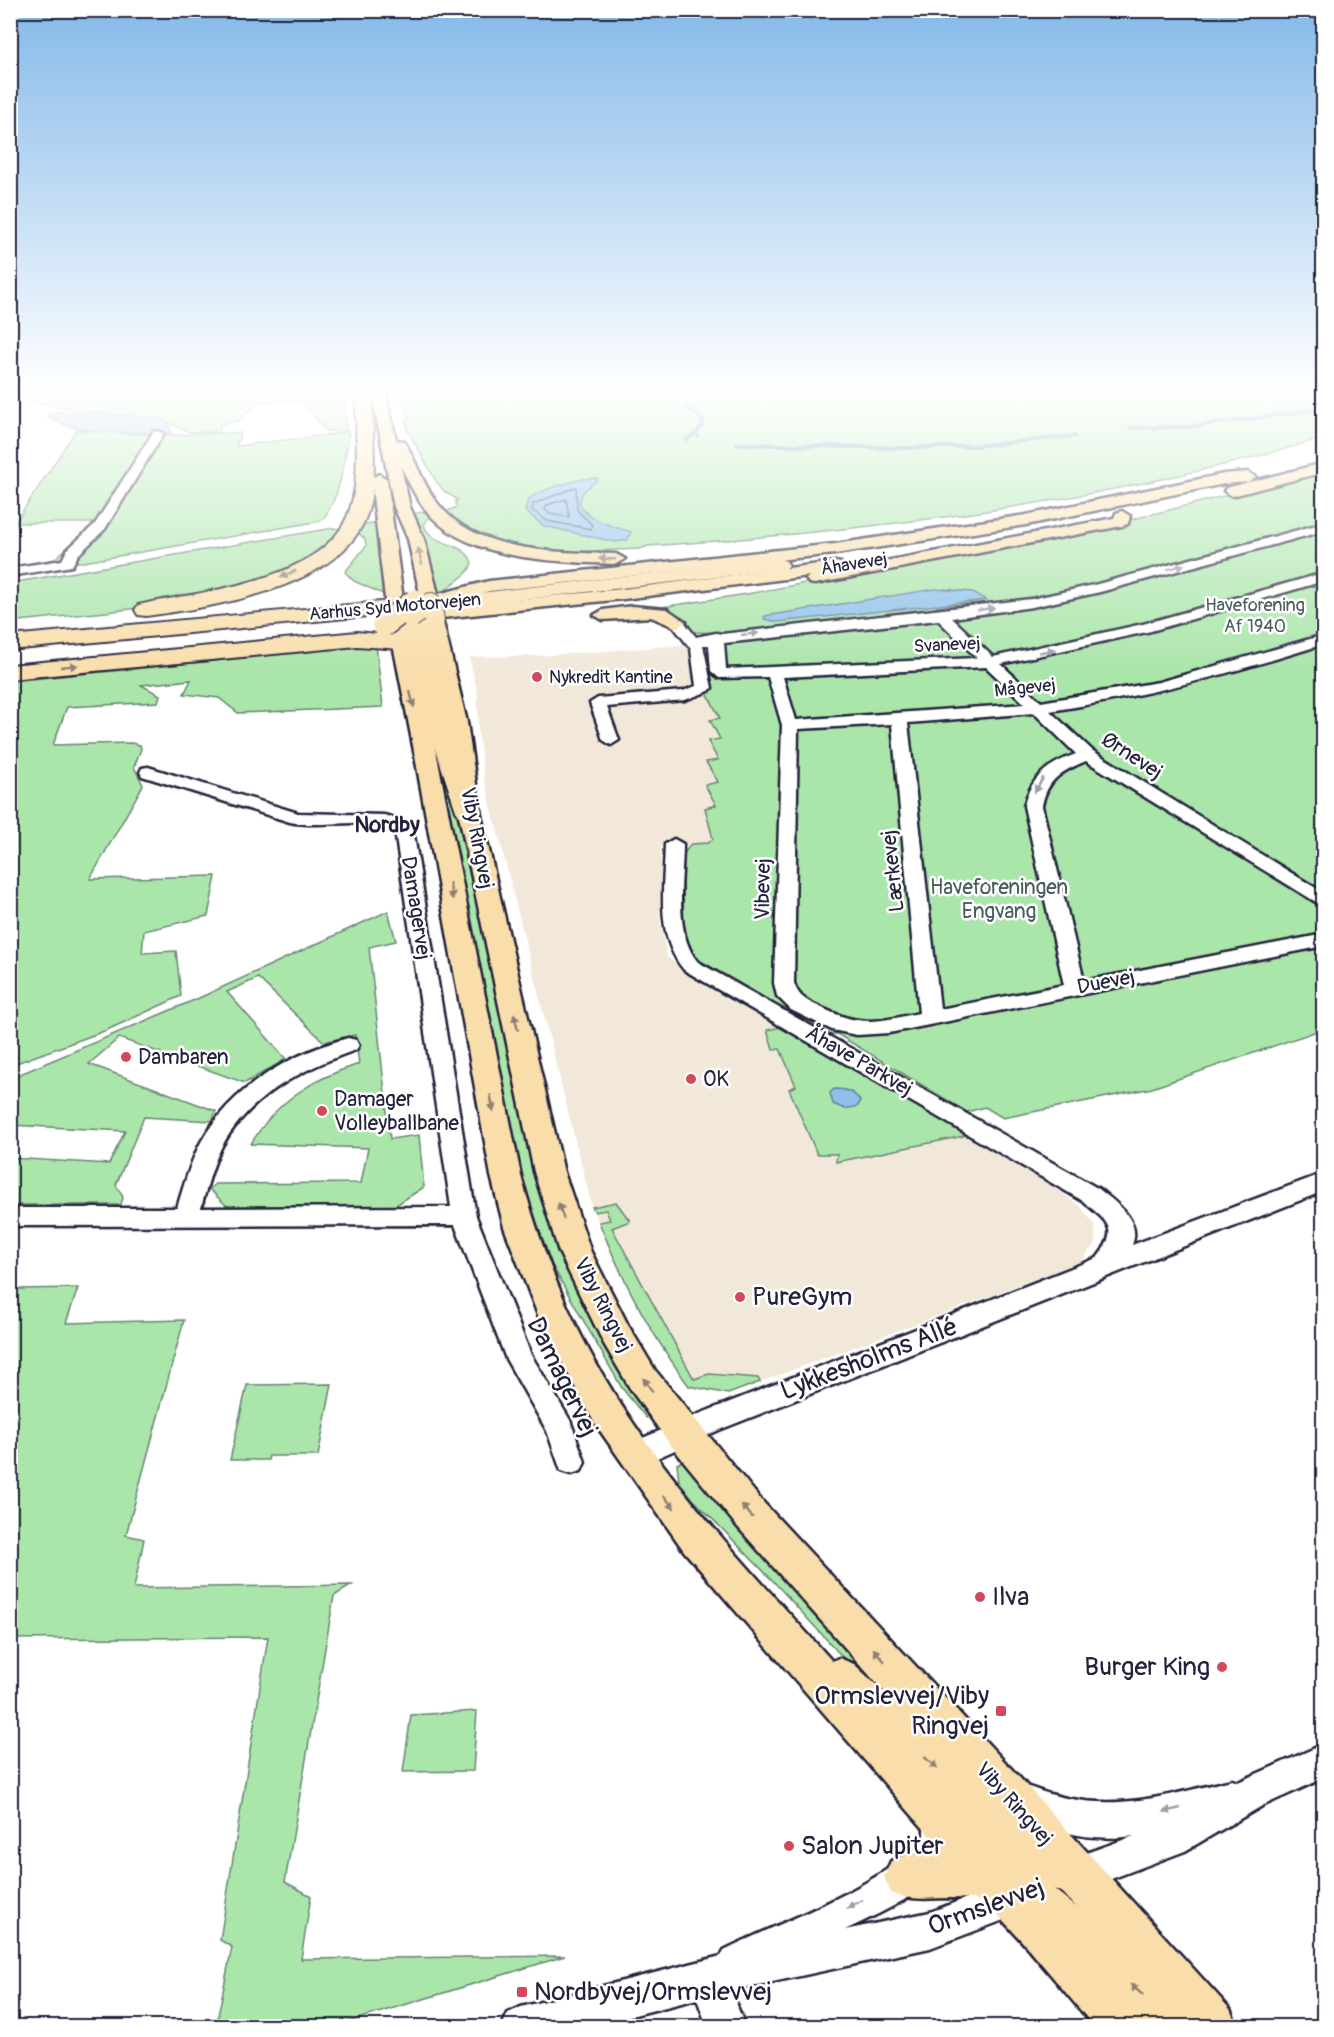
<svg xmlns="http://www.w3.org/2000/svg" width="1334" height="2037" viewBox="0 0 1334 2037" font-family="Pangolin,sans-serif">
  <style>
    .built { fill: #f1e8da }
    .green { fill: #aae5aa; stroke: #668472; stroke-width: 1.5; fill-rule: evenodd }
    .water { fill: #8ec0ea; stroke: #6381a4; stroke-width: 1.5 }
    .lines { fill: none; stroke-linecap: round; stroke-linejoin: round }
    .shore { stroke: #4d6181; stroke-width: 1.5 }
    .stream { stroke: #6381a4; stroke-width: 4 }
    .minor-casing { stroke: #22223b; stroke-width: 5 }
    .major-casing { stroke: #22223b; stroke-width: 5 }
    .highway-casing { stroke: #22223b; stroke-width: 4 }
    .minor { fill: #fff; fill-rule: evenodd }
    .major { fill: #f9deab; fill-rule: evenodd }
    .highway { fill: #f9deab; fill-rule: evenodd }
    .major-bridge-casing { stroke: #22223b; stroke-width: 22; stroke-linecap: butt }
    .highway-bridge-casing { stroke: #22223b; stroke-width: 26; stroke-linecap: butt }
    .major-bridge { stroke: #f9deab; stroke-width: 20 }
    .highway-bridge { stroke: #f9deab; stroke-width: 23 }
    .oneway { fill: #8e8073 }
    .oneway2 { fill: #9c9ca7 }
    .poi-dot { fill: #d1495b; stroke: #fff; stroke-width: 2 }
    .labels { text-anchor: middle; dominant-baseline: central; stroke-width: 5; stroke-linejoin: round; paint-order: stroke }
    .far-street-label { font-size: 18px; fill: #22223b; stroke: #fff }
    .far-park-label { font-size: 18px; fill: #4b5c5c; stroke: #fff }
    .far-poi-label { font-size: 18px; fill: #22223b; stroke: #fff; text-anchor: start }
    .street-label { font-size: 21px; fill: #22223b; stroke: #fff }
    .park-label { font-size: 21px; fill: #4b5c5c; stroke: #fff }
    .poi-label { font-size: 21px; fill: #22223b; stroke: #fff; text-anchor: start }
    .neighbourhood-label { font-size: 22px; font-weight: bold; fill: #22223b; stroke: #fff }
    .near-poi-label { font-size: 26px; fill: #22223b; stroke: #fff; text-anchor: start }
    .near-street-label { font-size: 26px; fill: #22223b; stroke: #fff }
  </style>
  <rect width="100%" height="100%" fill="#fff"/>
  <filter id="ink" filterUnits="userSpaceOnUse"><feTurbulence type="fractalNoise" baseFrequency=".0167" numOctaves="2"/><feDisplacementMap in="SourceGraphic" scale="12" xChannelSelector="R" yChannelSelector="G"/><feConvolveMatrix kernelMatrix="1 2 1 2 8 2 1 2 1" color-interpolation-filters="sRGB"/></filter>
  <g filter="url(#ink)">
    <!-- built -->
    <polygon class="built" points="710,640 729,682 718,844 661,847 660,920 667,957 697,978 1031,1171 1080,1206 1095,1225 1095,1243 1081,1262 728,1394 689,1386 610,1250 592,1207 484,777 478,731 478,695 469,657 535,656 697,644"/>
    <!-- green -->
    <g class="green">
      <polygon points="11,389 343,389 346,431 326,431 302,403 257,402 239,421 220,425 220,432 189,432 158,418 112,415 11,398"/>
      <path d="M 397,389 L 1323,389 L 1323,438 C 1099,504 878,530 648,546 L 640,549 L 567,552 L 518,547 L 477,535 L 453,521 L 447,511 L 457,507 L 455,501 L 458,500 L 445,492 L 436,481 L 408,431 L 406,420 L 409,419 Z"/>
      <path d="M 76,430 L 165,435 L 240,433 L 237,446 L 349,432 C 345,460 340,500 321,521 L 84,562 L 51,562 L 95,523 L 15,523 Z"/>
      <path d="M 1323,471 L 1323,525 L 1079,588 L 966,609 L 962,606 L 728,633 L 692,632 L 677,615 L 655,608 L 747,594 L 1094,529 ZM 944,589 L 971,592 L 985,600 L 936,607 Z"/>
      <path d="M 427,511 L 430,515 L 424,525 C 432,548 465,540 472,563 C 468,578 451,581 443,594 L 436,595 L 424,539 L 413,514 Z"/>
      <polygon points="378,522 378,553 385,595 354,581 345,572 366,546 365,539 357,532 361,525"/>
      <polygon points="1323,527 1323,1029 1152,1088 1003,1118 985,1107 967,1112 837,1034 829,1035 694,957 687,946 684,934 682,856 691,844 708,843 713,839 705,808 716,805 705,785 718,782 706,762 718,760 708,741 720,739 710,720 720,718 708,695 709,689 704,648 697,644 936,620 1102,585"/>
      <path d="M 333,528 L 340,529 C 276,607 105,610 11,622 L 11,583 Z"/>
      <polygon points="376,645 383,707 238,713 219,698 184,694 191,680 141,685 160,695 158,702 67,707 53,745 131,743 140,745 141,749 134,767 143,785 90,879 216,876 208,916 144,931 142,953 176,951 181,996 107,1030 11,1065 11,681"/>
      <polygon points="422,696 461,825 547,1216 596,1331 648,1416 646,1418 622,1388 542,1248 519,1174"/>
      <path d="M 388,911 L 396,941 L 369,947 L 390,1139 L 419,1135 L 424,1187 L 393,1207 L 227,1206 L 209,1189 L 215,1184 L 361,1183 L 368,1148 L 251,1144 C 276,1101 312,1079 359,1064 L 355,1035 L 324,1042 L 258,978 L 227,992 L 286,1059 L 245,1083 L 119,1038 L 89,1064 L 216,1111 L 212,1121 L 144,1117 L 116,1185 L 123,1197 L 121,1205 L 11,1205 L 10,1158 L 109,1164 L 125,1131 L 11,1125 L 11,1078 L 199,998 Z"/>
      <polygon points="781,1027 969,1135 836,1162 837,1154 817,1154 789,1089 796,1086 780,1049 773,1049 767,1030"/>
      <path d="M 616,1202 L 630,1221 L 612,1228 L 694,1379 L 709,1374 L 758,1378 L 760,1382 L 728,1394 L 689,1386 C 652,1336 622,1280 599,1222 L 610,1220 L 606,1210 L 595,1212 L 592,1207 Z"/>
      <polygon points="78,1288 66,1323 184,1320 126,1535 144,1539 134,1588 352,1585 334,1596 285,1882 311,1896 301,1959 565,1956 335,2026 216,2026 232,1947 220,1940 268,1637 11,1639 11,1293 18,1289"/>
      <polygon points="332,1384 318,1456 269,1456 268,1460 230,1460 247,1385"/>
      <polygon points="682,1461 685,1462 958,1769 890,1709 775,1583 691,1497 679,1481 677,1464"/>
      <polygon points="477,1711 473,1771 403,1772 411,1715"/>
    </g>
    <!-- water -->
    <g class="water">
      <path d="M 57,411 L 158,418 L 168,423 L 172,433 L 168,435 L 158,433 C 121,432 80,436 48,417 L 49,412 Z"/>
      <path d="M 595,478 L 598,479 C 595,483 590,485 587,488 C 561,514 615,527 631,532 L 627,540 L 615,542 L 544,526 L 525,511 C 526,508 526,504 528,501 C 535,490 582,478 595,478 Z"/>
      <polygon points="935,589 971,592 986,600 777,622 764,619 765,616"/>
      <path d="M 834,1089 C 845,1089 854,1091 860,1101 L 858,1106 L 845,1109 L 833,1104 L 830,1093 Z"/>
    </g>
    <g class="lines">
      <!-- shore -->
      <g class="shore">
        <polygon points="576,487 577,510 592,525 591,529 547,521 532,510 533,504"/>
        <polygon points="566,499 569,517 550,514 545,509 547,505"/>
      </g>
      <!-- stream -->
      <g class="stream">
        <polyline points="686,407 703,420 703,425 695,434 698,436"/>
        <polyline points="1130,428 1189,427 1324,409"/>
        <polyline points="686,440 695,434"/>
        <polyline points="737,444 905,448 974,446 1075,436"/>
      </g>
      <!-- minor casing -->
      <g class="minor-casing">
        <g id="minor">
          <polygon points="154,431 164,433 105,529 78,555 72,566 10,576 10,568 62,560 67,550 95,524"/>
          <path d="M 1324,523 L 1324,531 L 1100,592 L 1032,607 L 952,618 L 993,657 L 1143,624 L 1324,573 L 1324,581 L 1151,631 L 1001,664 L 1041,702 L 1159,682 L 1324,635 L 1324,644 C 1233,673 1144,697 1050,711 L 1093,751 L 1324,893 L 1324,907 L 1086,761 C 1062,771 1047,779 1042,806 L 1084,981 L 1324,934 L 1324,946 L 889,1033 L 857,1035 L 832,1030 L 791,1010 L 777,996 L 774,983 L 782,725 L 768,677 L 719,678 L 711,671 L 709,645 L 703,645 L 712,688 L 709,691 L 685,700 L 607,707 L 619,740 L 611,745 L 603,740 L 590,703 L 598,698 L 683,691 L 696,686 L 691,649 L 670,622 L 677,618 L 682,619 L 696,637 L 716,633 L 722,634 L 1032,599 L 1098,584 ZM 938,620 L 977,658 L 726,669 L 724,643 ZM 986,667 L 1025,704 L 796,720 L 783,677 ZM 1034,713 L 1076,754 C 1049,764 1031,776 1024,806 L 1064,985 L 940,1009 L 908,723 ZM 892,724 L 919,1013 C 877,1022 860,1027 820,1007 C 807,1001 798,997 794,983 L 798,729 Z"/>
          <path d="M 148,767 L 298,813 L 384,815 L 402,820 L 413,829 L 476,1216 L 531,1355 L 570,1420 L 585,1462 L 581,1471 L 571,1474 L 561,1471 L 547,1431 L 506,1359 L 455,1225 L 10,1226 L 10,1208 L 177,1208 C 184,1185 190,1163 201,1142 C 231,1088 289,1054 348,1038 L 356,1040 L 359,1045 L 356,1050 C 304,1068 250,1095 222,1146 C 212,1165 207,1187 201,1208 L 451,1207 L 395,831 C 370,815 320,829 290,822 L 142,776 L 140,772 L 142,768 Z"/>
          <path d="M 674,839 L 683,844 C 683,881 673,932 698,962 L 1099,1189 C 1116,1203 1142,1220 1132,1245 L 1324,1173 L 1324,1191 L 719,1430 L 644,1464 L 634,1467 L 624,1464 L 620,1455 L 624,1446 L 699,1414 L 1097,1258 C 1121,1228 1107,1222 1083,1201 L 684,970 C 655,935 664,888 665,844 Z"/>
          <path d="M 1324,1744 L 1324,1778 L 1262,1806 L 1185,1851 L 1074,1893 L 1061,1888 L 1056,1875 L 1061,1862 L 1134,1836 C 1091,1842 1056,1832 1017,1816 L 1012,1804 L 1017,1792 L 1029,1787 C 1104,1816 1157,1798 1232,1780 L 1238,1782 Z"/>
          <path d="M 941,1802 L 953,1807 C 980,1872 892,1907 845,1930 L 930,1912 L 1017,1879 L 1030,1884 L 1035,1897 L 1030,1910 L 930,1948 L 731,1991 L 745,2026 L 707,2026 L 697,1999 L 592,2026 L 502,2026 L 508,2013 L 521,2007 L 721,1956 L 724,1950 C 788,1919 873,1890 924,1840 L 924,1819 L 929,1807 Z"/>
        </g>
      </g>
      <!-- major casing -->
      <g class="major-casing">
        <g id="major">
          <path d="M 371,389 L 385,389 L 396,440 L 404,441 C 417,462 423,486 439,505 C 479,554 559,552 616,554 L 625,559 L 616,564 C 560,562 475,561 433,518 C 419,504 410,485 401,467 L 410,507 L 424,539 L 438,594 L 489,581 L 835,544 L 1026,515 L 1224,474 L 1248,472 L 1256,477 L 1248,482 L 1224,484 L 1026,525 L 835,554 L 489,591 L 432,608 L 623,589 L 835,562 L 841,563 L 843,569 L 1114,518 L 1116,513 L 1122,511 L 1130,516 L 1128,524 L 1122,526 L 815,584 L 809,583 L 806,579 L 809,576 L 623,599 L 442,618 L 467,722 L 480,811 L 564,1172 L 591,1252 L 628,1325 L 655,1370 L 762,1501 L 1018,1776 L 1230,2009 L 1237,2026 L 1094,2026 C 1079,2009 994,1904 981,1901 C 951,1893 919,1905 891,1893 L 884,1877 L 891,1861 L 907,1854 L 943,1851 L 684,1551 L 594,1422 L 541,1323 L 504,1227 L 491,1176 L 415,756 L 389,624 L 398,618 L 407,624 L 437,756 L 521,1176 C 535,1226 551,1274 574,1321 C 636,1451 737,1555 832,1661 L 839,1658 L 854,1664 L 887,1695 L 736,1525 L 669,1443 L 631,1390 L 604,1344 L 559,1252 L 534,1172 L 458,811 L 447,722 L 426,619 L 420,614 L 423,610 L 431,608 L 422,603 L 408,539 L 394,507 ZM 1054,1889 L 1063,1893 L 1076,1907 Z"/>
          <polygon points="1324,463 1324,472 1232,496 1224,491 1226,488"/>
          <polygon points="379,474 387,479 404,607 395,612 386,607 371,479"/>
          <polygon points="632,606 667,609 686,622 677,628 651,617 603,620 594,615 603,610"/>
        </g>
      </g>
      <!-- highway casing -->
      <g class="highway-casing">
        <g id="highway">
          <path d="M 364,394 L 372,399 C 372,436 379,481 366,517 C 338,589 212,607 146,616 L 138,615 L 135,610 L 138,605 C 198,591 319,583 347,517 C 362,482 355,436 356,399 Z"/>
          <polygon points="779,559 786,561 789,565 786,569 411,612 419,613 429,630 451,724 482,811 478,817 469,819 460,817 456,811 427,724 410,645 401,649 357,646 10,679 10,665 357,632 409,637 400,618 403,613 410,612 10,650 10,636 479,593"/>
        </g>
      </g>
      <!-- minor -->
      <use href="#minor" class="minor"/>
      <!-- major -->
      <use href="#major" class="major"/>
      <!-- highway -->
      <use href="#highway" class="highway"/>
      <!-- major-bridge casing -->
      <g class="major-bridge-casing">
        <polyline id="major-bridge" points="411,618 431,603 434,620"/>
      </g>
      <!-- highway-bridge casing -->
      <g class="highway-bridge-casing">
        <polyline id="highway-bridge" points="384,625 415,601"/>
      </g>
      <!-- major-bridge -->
      <use href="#major-bridge" class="major-bridge"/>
      <!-- highway-bridge -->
      <use href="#highway-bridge" class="highway-bridge"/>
    </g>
    <!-- one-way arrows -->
    <defs><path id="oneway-solid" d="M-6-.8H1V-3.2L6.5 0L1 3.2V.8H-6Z" transform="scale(1.5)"/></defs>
    <g class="oneway">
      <use href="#oneway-solid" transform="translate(420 556) rotate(-103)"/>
      <use href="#oneway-solid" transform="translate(607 559) rotate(-178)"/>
      <use href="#oneway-solid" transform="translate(288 574) rotate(156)"/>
      <use href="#oneway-solid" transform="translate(69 666) rotate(-6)"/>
      <use href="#oneway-solid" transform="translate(412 699) rotate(76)"/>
      <use href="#oneway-solid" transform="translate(451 891) rotate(79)"/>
      <use href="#oneway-solid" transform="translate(516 1022) rotate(-102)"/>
      <use href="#oneway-solid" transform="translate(492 1103) rotate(79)"/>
      <use href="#oneway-solid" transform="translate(561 1211) rotate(-108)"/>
      <use href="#oneway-solid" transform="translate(648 1385) rotate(-125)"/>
      <use href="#oneway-solid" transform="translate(669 1502) rotate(52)"/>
      <use href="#oneway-solid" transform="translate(747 1511) rotate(-131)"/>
      <use href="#oneway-solid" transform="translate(879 1655) rotate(-132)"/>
      <use href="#oneway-solid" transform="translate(931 1763) rotate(43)"/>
      <use href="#oneway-solid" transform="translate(1137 1990) rotate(-139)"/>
    </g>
    <g class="oneway2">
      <use href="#oneway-solid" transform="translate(1176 567) rotate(-15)"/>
      <use href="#oneway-solid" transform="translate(986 609) rotate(-8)"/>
      <use href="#oneway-solid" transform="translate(750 634) rotate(-6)"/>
      <use href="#oneway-solid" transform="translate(1047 651) rotate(-11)"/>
      <use href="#oneway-solid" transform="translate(1039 785) rotate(120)"/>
      <use href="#oneway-solid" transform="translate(1172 1810) rotate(167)"/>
      <use href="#oneway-solid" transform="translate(855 1904) rotate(153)"/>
    </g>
  </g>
  <!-- sky -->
  <linearGradient id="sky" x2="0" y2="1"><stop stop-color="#84b9e9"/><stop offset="0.58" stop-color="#fff"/><stop offset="1" stop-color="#fff" stop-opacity="0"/></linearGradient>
  <rect width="1334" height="674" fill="url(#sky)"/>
  <!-- markers -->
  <g class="poi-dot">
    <circle cx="537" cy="677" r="6"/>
    <circle cx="126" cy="1057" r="6"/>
    <circle cx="691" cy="1079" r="6"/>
    <circle cx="322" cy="1111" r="6"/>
    <circle cx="740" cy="1297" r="6"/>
    <circle cx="980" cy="1597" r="6"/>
    <circle cx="1222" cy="1667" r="6"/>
    <rect x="995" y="1705" width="12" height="12" rx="3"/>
    <circle cx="789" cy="1846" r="6"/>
    <rect x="516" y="1986" width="12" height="12" rx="3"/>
  </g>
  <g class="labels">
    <!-- far-street labels -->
    <g class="far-street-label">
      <text transform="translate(854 564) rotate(-9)">Åhavevej</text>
      <text transform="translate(395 607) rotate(-5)">Aarhus Syd Motorvejen</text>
      <text transform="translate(947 645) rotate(-3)">Svanevej</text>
      <text transform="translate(1025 688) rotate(-6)">Mågevej</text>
    </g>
    <!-- far-park labels -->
    <g class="far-park-label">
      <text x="1255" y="605">Haveforening<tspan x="1255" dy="21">Af 1940</tspan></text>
    </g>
    <!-- far-poi labels -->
    <g class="far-poi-label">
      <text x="549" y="677">Nykredit Kantine</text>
    </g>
    <!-- street labels -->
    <g class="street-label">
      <text transform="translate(1132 756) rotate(33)">Ørnevej</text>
      <text transform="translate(477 838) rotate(79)">Viby Ringvej</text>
      <text transform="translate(893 871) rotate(-96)">Lærkevej</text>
      <text transform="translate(763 889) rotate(-89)">Vibevej</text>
      <text transform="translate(416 908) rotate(81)">Damagervej</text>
      <text transform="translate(1106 982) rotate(-11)">Duevej</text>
      <text transform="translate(859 1061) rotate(30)">Åhave Parkvej</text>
      <text transform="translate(603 1305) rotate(63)">Viby Ringvej</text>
      <text transform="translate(1014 1804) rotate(48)">Viby Ringvej</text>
    </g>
    <!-- park labels -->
    <g class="park-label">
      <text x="999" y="887">Haveforeningen<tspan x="999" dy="24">Engvang</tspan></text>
    </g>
    <!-- poi labels -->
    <g class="poi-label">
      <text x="138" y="1057">Dambaren</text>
      <text x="703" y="1079">OK</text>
      <text x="334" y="1099">Damager<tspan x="334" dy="24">Volleyballbane</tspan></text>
    </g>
    <!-- neighbourhood labels -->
    <g class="neighbourhood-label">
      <text x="387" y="825">Nordby</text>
    </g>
    <!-- near-poi labels -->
    <g class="near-poi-label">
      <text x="752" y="1297">PureGym</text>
      <text x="992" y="1597">Ilva</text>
      <text x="1210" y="1667" text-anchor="end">Burger King</text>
      <text x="989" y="1696" text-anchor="end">Ormslevvej/Viby<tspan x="989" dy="30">Ringvej</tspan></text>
      <text x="801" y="1846">Salon Jupiter</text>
      <text x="534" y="1992">Nordbyvej/Ormslevvej</text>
    </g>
    <!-- near-street labels -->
    <g class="near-street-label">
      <text transform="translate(869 1359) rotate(-21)">Lykkesholms Allé</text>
      <text transform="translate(562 1377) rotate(64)">Damagervej</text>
      <text transform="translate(986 1907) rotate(-20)">Ormslevvej</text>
    </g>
  </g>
  <!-- margin -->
  <rect width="1334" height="2037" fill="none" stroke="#fff" stroke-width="36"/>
  <rect x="18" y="18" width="1298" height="2001" fill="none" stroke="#22223b" stroke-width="2" filter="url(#ink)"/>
</svg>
